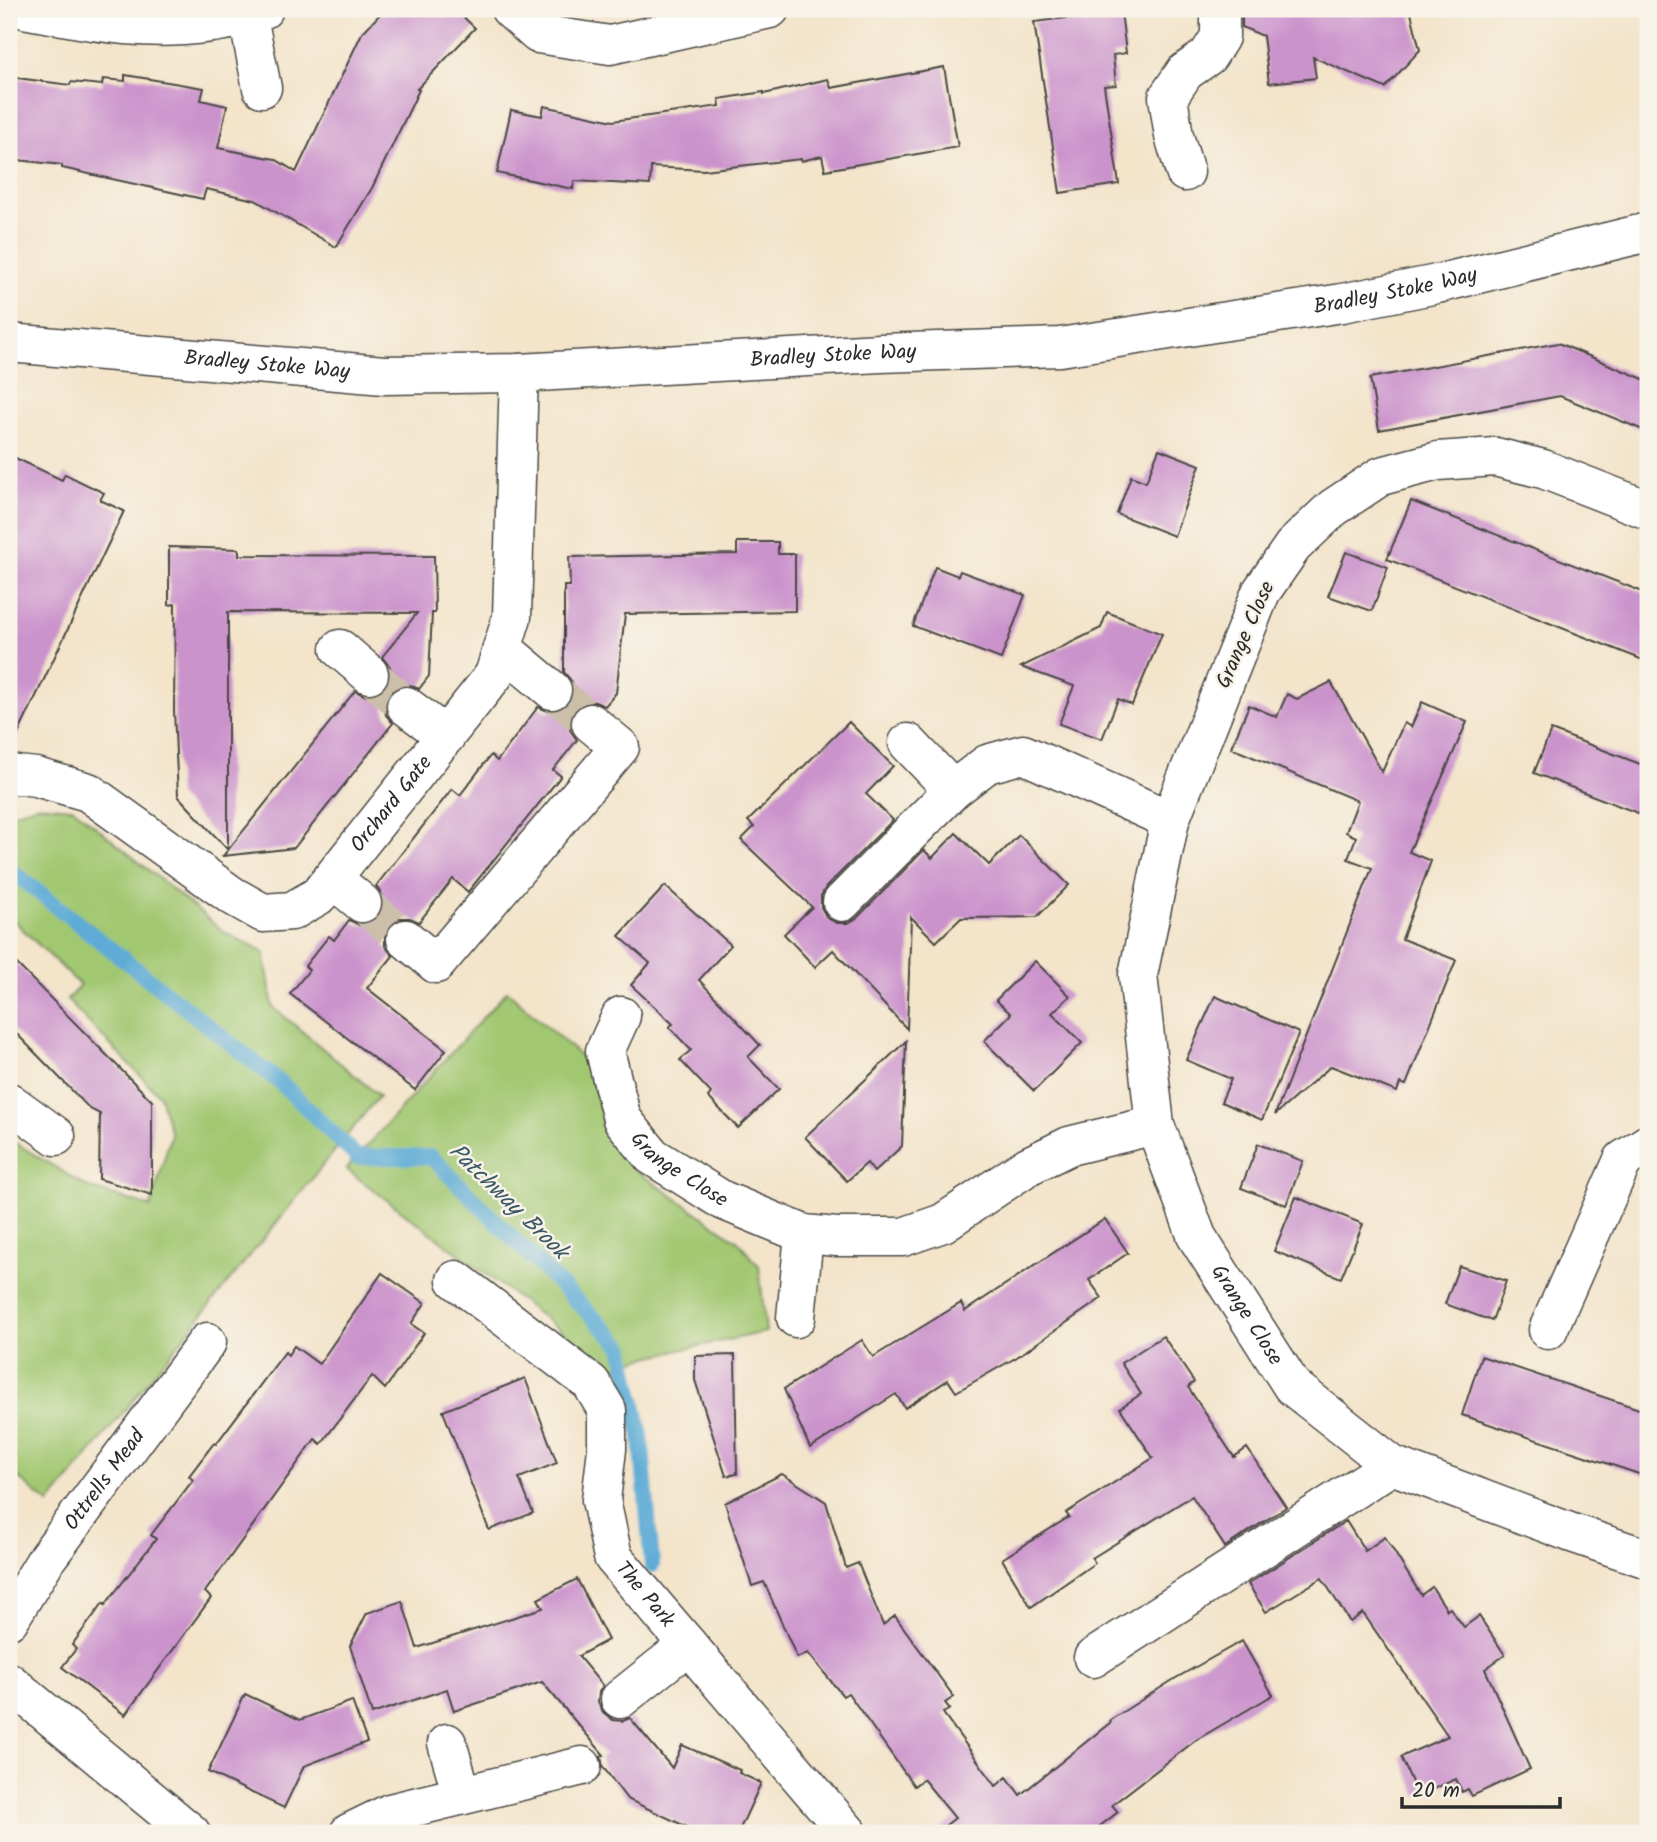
<svg xmlns="http://www.w3.org/2000/svg" width="1657" height="1842" viewBox="0 0 1657 1842" font-family="Kalam,sans-serif">
  <style>
    .green { fill: #a1c771; stroke: #66794e; stroke-width: 2 }
    .lines { fill: none; stroke-linecap: round; stroke-linejoin: round }
    .stream { stroke: #5dabd6; stroke-width: 16 }
    .building { fill: #cb93cc; fill-rule: evenodd }
    .minor-tunnel { stroke: #cbbfaa; stroke-width: 38; stroke-dasharray: 38 19; stroke-linecap: butt }
    .minor-casing { stroke: #494743; stroke-width: 41 }
    .minor { stroke: #fff; stroke-width: 38 }
    .labels { text-anchor: middle; dominant-baseline: central; stroke-width: 5; stroke-linejoin: round; paint-order: stroke }
    .street-label { font-size: 21px; fill: #2b2b2b; stroke: #f7f3e8 }
    .water-label { font-size: 23px; font-style: italic; fill: #3c5867; stroke: #f7f3e8 }
  </style>
  <rect width="100%" height="100%" fill="#f7f3e8"/>
  <filter id="ink" filterUnits="userSpaceOnUse"><feTurbulence type="fractalNoise" baseFrequency=".0143" numOctaves="2"/><feDisplacementMap in="SourceGraphic" scale="14" xChannelSelector="R" yChannelSelector="G"/><feConvolveMatrix kernelMatrix="1 2 1 2 8 2 1 2 1" color-interpolation-filters="sRGB"/></filter>
  <filter id="wash" filterUnits="userSpaceOnUse"><feTurbulence type="fractalNoise" baseFrequency=".00686" numOctaves="4" result="noise"/><feDisplacementMap in="SourceGraphic" scale="28" xChannelSelector="R" yChannelSelector="G"/><feGaussianBlur stdDeviation="1.57" result="paint"/><feColorMatrix in="noise" values="0 0 0 0 0 0 0 0 0 0 0 0 0 0 0 0 0 1.4 0 .05"/><feComposite in="paint" operator="in"/></filter>
  <g filter="url(#wash)">
    <rect width="100%" height="100%" fill="#f3e4ca"/>
    <!-- green -->
    <g class="green">
      <polygon points="38,805 73,808 224,932 264,952 273,1007 379,1096 49,1504 9,1470 9,1139 89,1188 151,1207 171,1134 160,1096 67,1000 80,985 9,916 9,814"/>
      <polygon points="507,991 586,1061 606,1128 635,1170 738,1241 759,1266 766,1332 642,1358 612,1369 346,1169"/>
    </g>
    <g class="lines">
      <!-- stream -->
      <polyline class="stream" points="9,869 282,1084 357,1157 431,1157 622,1346 641,1437 652,1565"/>
    </g>
    <g id="blocks">
      <!-- building -->
      <g class="building">
        <polygon points="385,9 455,9 475,28 417,89 419,90 372,188 336,247 255,200 206,189 203,199 62,168 62,165 9,159 9,77 70,85 71,82 102,85 103,79 125,81 125,75 204,88 201,100 227,106 218,148 275,159 296,172 362,33"/>
        <polygon points="1242,9 1410,9 1420,50 1385,88 1313,57 1316,78 1269,83 1263,36 1242,27"/>
        <polygon points="1121,11 1126,53 1113,55 1116,85 1104,86 1119,184 1060,193 1034,22"/>
        <polygon points="944,67 958,147 825,170 822,156 801,161 801,159 704,170 651,167 650,185 574,181 573,189 497,173 511,110 542,116 544,106 613,121 720,106 719,99 764,92 764,94 828,79 831,88"/>
        <polygon points="1558,343 1648,381 1648,432 1560,396 1379,430 1370,378"/>
        <polygon points="1159,449 1200,465 1174,536 1117,514 1131,476 1146,482"/>
        <polygon points="9,455 62,480 65,474 104,493 100,500 124,511 9,753"/>
        <polygon points="1411,501 1648,594 1648,662 1387,559"/>
        <polygon points="737,542 778,542 778,554 795,554 795,611 625,614 616,693 605,706 595,702 584,702 574,710 570,719 570,730 577,740 553,770 561,776 468,892 453,879 419,922 410,918 399,918 389,926 385,935 385,946 393,956 367,988 446,1050 415,1090 290,994 309,970 305,966 329,936 334,940 349,920 359,925 369,924 379,916 384,906 383,896 376,886 452,789 460,795 491,755 497,761 538,707 548,711 559,711 569,704 574,693 572,682 564,672 564,586 570,586 569,557 737,554"/>
        <path d="M 169,547 L 239,549 L 239,555 L 434,556 L 435,613 L 432,613 L 429,676 L 419,689 L 408,684 L 397,686 L 389,692 L 384,704 L 386,715 L 393,723 L 294,848 L 223,856 L 228,850 L 178,796 L 174,711 L 175,604 L 169,605 ZM 228,612 L 417,613 L 382,657 L 390,667 L 391,677 L 386,688 L 376,695 L 366,696 L 355,691 L 228,850 Z"/>
        <polygon points="1346,552 1388,567 1372,611 1328,596"/>
        <polygon points="935,567 958,576 960,571 1025,595 1001,659 913,626"/>
        <polygon points="1107,612 1162,634 1132,705 1118,699 1102,739 1059,724 1074,686 1021,667 1101,628"/>
        <polygon points="1331,682 1382,772 1404,723 1411,727 1422,702 1467,722 1409,852 1431,861 1402,939 1456,960 1406,1085 1400,1083 1397,1092 1331,1066 1275,1115 1372,868 1348,859 1356,837 1346,832 1358,801 1231,748 1249,705 1277,717 1287,694 1297,699"/>
        <polygon points="849,722 893,766 866,794 893,820 826,887 821,896 821,907 827,918 837,923 848,923 857,918 924,850 932,858 956,833 989,865 1019,835 1069,885 1037,917 961,918 936,942 911,917 907,1029 833,950 815,967 784,934 812,907 741,840 754,827 748,821"/>
        <polygon points="1551,730 1648,767 1648,817 1534,773"/>
        <polygon points="665,886 731,945 699,980 760,1045 748,1057 779,1089 738,1128 708,1097 711,1093 680,1060 691,1050 669,1027 673,1024 631,985 650,963 619,936"/>
        <polygon points="9,956 152,1101 152,1195 99,1179 100,1114 90,1109 9,1026"/>
        <polygon points="1035,961 1070,996 1052,1013 1082,1043 1034,1091 984,1041 1011,1014 996,1000"/>
        <polygon points="1215,996 1299,1033 1262,1120 1221,1102 1231,1079 1186,1060"/>
        <polygon points="906,1041 902,1146 874,1172 867,1163 847,1181 805,1137"/>
        <polygon points="1258,1144 1303,1161 1286,1205 1241,1188"/>
        <polygon points="1296,1197 1363,1224 1341,1278 1274,1251"/>
        <polygon points="1105,1219 1128,1253 1089,1280 1102,1298 1017,1357 956,1392 948,1380 905,1408 896,1394 810,1448 784,1389 862,1340 873,1357 961,1303 965,1311"/>
        <polygon points="1459,1266 1506,1281 1492,1321 1445,1304"/>
        <polygon points="382,1273 425,1303 411,1324 424,1333 385,1389 372,1376 321,1444 315,1439 205,1592 211,1598 125,1715 62,1667 76,1649 72,1645 103,1603 105,1605 156,1539 151,1535 193,1480 189,1476 214,1443 216,1444 285,1352 288,1355 294,1346 319,1364"/>
        <polygon points="1163,1336 1194,1382 1188,1387 1234,1457 1247,1448 1286,1507 1225,1547 1192,1496 1092,1558 1095,1563 1031,1607 1002,1559 1069,1517 1066,1513 1153,1458 1120,1408 1141,1394 1121,1363"/>
        <polygon points="735,1355 737,1474 726,1476 695,1380 695,1356"/>
        <polygon points="1481,1356 1648,1412 1648,1477 1462,1415"/>
        <polygon points="525,1378 557,1463 519,1478 533,1513 489,1530 443,1411"/>
        <polygon points="782,1474 826,1502 846,1568 858,1563 883,1625 895,1616 954,1697 945,1703 950,1709 943,1713 996,1786 1007,1777 1020,1795 1111,1722 1110,1720 1176,1678 1242,1641 1273,1695 1196,1740 1112,1805 1118,1812 1091,1833 936,1833 955,1818 923,1779 914,1786 848,1693 843,1696 808,1653 797,1658 764,1582 752,1586 725,1503"/>
        <polygon points="1346,1521 1365,1551 1385,1537 1421,1595 1432,1587 1447,1610 1450,1608 1464,1627 1479,1616 1505,1655 1485,1669 1530,1769 1472,1796 1468,1789 1462,1792 1456,1779 1418,1796 1401,1757 1448,1736 1363,1613 1350,1622 1322,1578 1266,1612 1248,1584"/>
        <polygon points="577,1579 608,1640 578,1656 603,1686 599,1692 598,1702 603,1712 613,1720 623,1721 630,1718 672,1768 682,1745 740,1770 739,1773 761,1783 738,1833 700,1833 627,1799 603,1767 601,1757 604,1755 542,1682 454,1711 447,1689 372,1714 350,1646 367,1613 402,1601 417,1648 543,1608 538,1599"/>
        <polygon points="245,1694 300,1720 352,1701 367,1742 304,1766 284,1808 208,1772"/>
      </g>
    </g>
  </g>
  <g filter="url(#ink)">
    <use href="#blocks" fill-opacity="0" stroke="#494743" stroke-width="2"/>
    <g class="lines">
      <!-- minor-tunnel -->
      <g class="minor-tunnel">
        <polyline points="369,674 406,706"/>
        <polyline points="552,690 591,723"/>
        <polyline points="362,903 406,939"/>
      </g>
      <!-- minor casing -->
      <g class="minor-casing">
        <g id="minor">
          <path d="M 24,9 C 91,21 143,33 212,23 C 231,20 247,18 264,9"/>
          <polyline points="510,9 538,34 610,45 770,9"/>
          <polyline points="248,17 262,88"/>
          <polyline points="1185,172 1174,136 1168,97 1185,72 1208,56 1220,37 1220,9"/>
          <path id="s1" d="M 9,343 L 384,375 L 519,373 L 880,353 L 1060,347 L 1342,303 L 1437,284 L 1648,232"/>
          <path id="s2" d="M 1648,510 L 1543,469 L 1495,457 L 1438,461 L 1381,476 L 1333,508 L 1293,546 L 1261,592 L 1170,820 L 1138,975 L 1155,1125 L 1197,1237 L 1292,1386 L 1392,1465 L 1572,1533 L 1648,1559"/>
          <polyline points="502,648 552,690"/>
          <polyline points="340,649 369,674"/>
          <polyline points="406,706 446,736"/>
          <polyline points="908,743 953,790"/>
          <path id="s3" d="M 9,774 L 36,777 L 88,792 L 231,895 L 263,913 L 292,911 L 318,896 L 494,675 L 512,617 L 519,373"/>
          <polyline points="333,879 362,903"/>
          <polyline points="842,902 953,790 987,764 1023,754 1170,820"/>
          <polyline points="406,939 436,964 620,747 591,723"/>
          <path id="s4" d="M 621,1016 L 605,1051 L 622,1119 L 652,1156 L 722,1200 L 804,1234 L 837,1237 L 903,1237 L 943,1223 L 1028,1166 L 1069,1146 L 1155,1125"/>
          <polyline points="9,1102 56,1136"/>
          <path id="s5" d="M 456,1280 L 591,1383 L 607,1410 L 607,1449 L 601,1500 L 613,1557 L 848,1833"/>
          <polyline points="796,1318 804,1234"/>
          <polyline points="1548,1330 1623,1160 1648,1144"/>
          <path id="s6" d="M 9,1620 L 47,1558 L 207,1342"/>
          <polyline points="1093,1658 1392,1465"/>
          <polyline points="9,1682 191,1833"/>
          <polyline points="620,1699 688,1645"/>
          <polyline points="447,1743 462,1795"/>
          <polyline points="349,1833 390,1813 582,1766"/>
        </g>
      </g>
      <!-- minor -->
      <use href="#minor" class="minor"/>
    </g>
  </g>
  <g class="labels">
    <!-- street labels -->
    <g class="street-label">
      <text stroke="none"><textPath href="#s1" startOffset="1393">Bradley Stoke Way</textPath></text>
      <text stroke="none"><textPath href="#s1" startOffset="826">Bradley Stoke Way</textPath></text>
      <text stroke="none"><textPath href="#s1" startOffset="259">Bradley Stoke Way</textPath></text>
      <text transform="translate(1246 635) rotate(-66)">Grange Close</text>
      <text stroke="none"><textPath href="#s3" startOffset="471">Orchard Gate</textPath></text>
      <text stroke="none"><textPath href="#s4" startOffset="186">Grange Close</textPath></text>
      <text stroke="none"><textPath href="#s2" startOffset="1214">Grange Close</textPath></text>
      <text stroke="none"><textPath href="#s6" startOffset="170">Ottrells Mead</textPath></text>
      <text stroke="none"><textPath href="#s5" startOffset="399">The Park</textPath></text>
    </g>
    <!-- water labels -->
    <g class="water-label">
      <text transform="translate(508 1202) rotate(44)">Patchway Brook</text>
    </g>
  </g>
  <!-- margin -->
  <rect width="1657" height="1842" fill="none" stroke="#f7f3e8" stroke-width="35"/>
  <!-- scale -->
  <path d="M1402 1797v10h158v-10" fill="none" stroke="#2b2b2b" stroke-width="3.5"/>
  <text x="1412" y="1797" font-size="21" fill="#2b2b2b" stroke="#f7f3e8" stroke-width="5" paint-order="stroke">20 m</text>
</svg>
